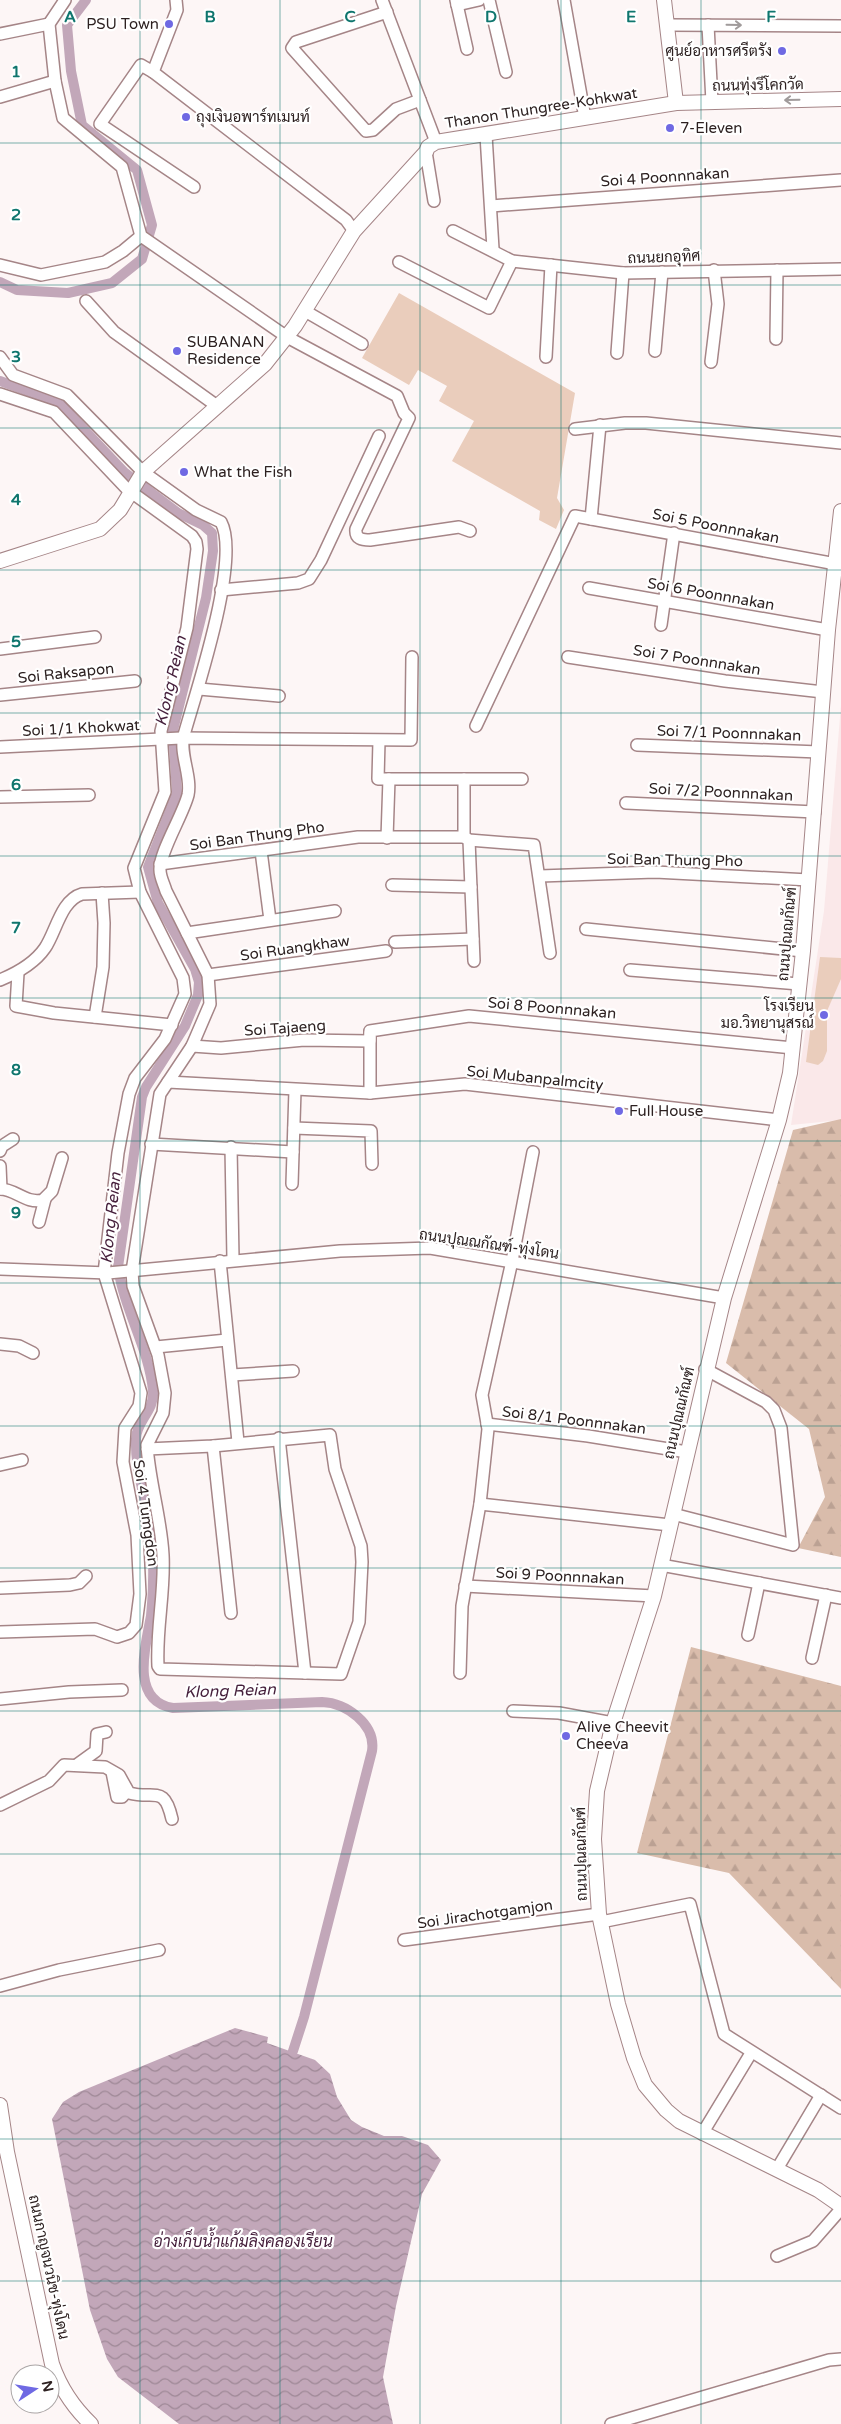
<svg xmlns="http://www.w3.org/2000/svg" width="841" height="2424" viewBox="0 0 841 2424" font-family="'Varela Round',Sarabun,sans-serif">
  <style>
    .built { fill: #fae8e9 }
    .green { fill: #eacdbc }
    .forest { fill: url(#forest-firs) }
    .water { fill: url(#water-waves) }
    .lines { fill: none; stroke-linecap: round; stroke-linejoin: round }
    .canal { stroke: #c2a7b9; stroke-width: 10 }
    .minor-casing { stroke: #a58587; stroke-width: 14 }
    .tertiary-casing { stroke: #a58587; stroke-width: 16 }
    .minor { stroke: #fff; stroke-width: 11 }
    .tertiary { stroke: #fff; stroke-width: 14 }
    .oneway { stroke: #a09b9b }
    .grid { fill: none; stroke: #0f766e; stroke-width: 1; stroke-opacity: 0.55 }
    .poi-dot { fill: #6f69e3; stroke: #fff; stroke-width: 2 }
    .labels { text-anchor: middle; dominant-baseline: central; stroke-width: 4.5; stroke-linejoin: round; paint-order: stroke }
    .poi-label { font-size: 15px; fill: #2d2121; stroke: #fff; text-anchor: start }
    .street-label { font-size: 15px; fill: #2d2121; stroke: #fff }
    .water-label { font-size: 16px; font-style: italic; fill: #451f3b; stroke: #fff }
    .grid-label { font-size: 16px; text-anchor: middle; font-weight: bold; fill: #0f766e; stroke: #fff; stroke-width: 4.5; stroke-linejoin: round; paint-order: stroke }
  </style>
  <defs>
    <pattern id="forest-firs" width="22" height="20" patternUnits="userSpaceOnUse" patternTransform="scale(1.25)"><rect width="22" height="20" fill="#d9bcab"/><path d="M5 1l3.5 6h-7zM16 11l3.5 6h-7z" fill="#bba193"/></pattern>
    <pattern id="water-waves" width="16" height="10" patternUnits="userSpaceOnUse" patternTransform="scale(1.25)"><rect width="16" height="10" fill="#c2a7b9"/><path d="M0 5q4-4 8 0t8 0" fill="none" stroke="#9e8896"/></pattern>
  </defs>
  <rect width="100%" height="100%" fill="#fdf6f6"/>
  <!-- built -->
  <polygon class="built" points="841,705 841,1120 791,1125 824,911"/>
  <!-- green -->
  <g class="green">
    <polygon points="399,293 575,393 557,498 564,510 556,529 539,520 540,511 452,461 474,421 439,401 447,386 418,370 409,385 362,358"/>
    <polygon points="820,957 841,958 841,979 827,1011 827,1051 823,1061 818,1065 806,1062"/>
  </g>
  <!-- forest -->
  <g class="forest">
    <polygon points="841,1119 841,1557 798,1548 825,1497 809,1429 726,1363 793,1130"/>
    <polygon points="691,1647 841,1686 841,1989 729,1873 637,1853"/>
  </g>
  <!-- water -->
  <polygon class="water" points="235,2028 268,2037 267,2043 315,2060 330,2074 337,2097 351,2120 362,2127 384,2136 402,2136 428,2145 441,2160 422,2194 396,2306 383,2377 393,2424 179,2424 118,2377 107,2359 90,2310 52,2119 63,2102 79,2092"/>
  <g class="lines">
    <!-- canal -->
    <g class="canal">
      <polyline points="0,282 17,290 68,293 112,283 142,259 152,225 137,170 82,125 71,71 67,25 86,0"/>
      <path d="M 0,381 L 58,402 L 124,472 L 178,513 L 203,525 L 212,533 L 213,551 L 206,598 L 173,730 L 177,793 L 148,867 L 158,903 L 195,969 L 199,982 L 198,995 L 185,1026 L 146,1087 L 142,1097 L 118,1267 C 124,1310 149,1348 153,1391 C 155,1411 136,1421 136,1439 C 135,1461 141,1482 145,1503 C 151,1529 154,1556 153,1582 C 153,1593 152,1605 151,1616 C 146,1644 129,1701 173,1708 L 322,1702 C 346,1703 376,1724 372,1751 L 304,2017 L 293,2051"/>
    </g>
    <!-- minor casing -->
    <g class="minor-casing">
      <g id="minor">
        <path d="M 65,0 L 49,24 L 55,81 L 63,118 L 122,167 L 141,236 L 287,337 L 397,396 L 404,413 L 409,418 L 356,529 C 355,539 362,540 370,540 L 459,527 L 470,531"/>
        <polyline points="176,0 177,10 153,72 346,220 354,231"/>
        <polyline points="382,0 436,142"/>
        <polyline points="456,0 467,49"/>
        <polyline points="489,0 506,72"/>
        <polyline points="564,0 585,118"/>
        <polyline points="457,5 479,0"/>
        <polyline points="387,12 296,42 292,48 366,131 373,130 396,109 420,100"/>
        <polyline points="668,25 841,26"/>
        <polyline points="708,25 712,102"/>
        <polyline points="0,34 49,24"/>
        <polyline points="153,72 141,65 100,124 194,187"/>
        <polyline points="0,97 55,81"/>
        <polyline points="486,135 493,249"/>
        <polyline points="426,152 434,201"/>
        <polyline points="491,206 841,180"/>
        <polyline points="453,231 512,261 623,273 841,269"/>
        <polyline points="399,262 489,308 512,261"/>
        <polyline points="0,265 41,275 105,262 123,251 141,236"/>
        <polyline points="86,301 114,332 217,406"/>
        <polyline points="305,311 362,344"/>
        <polyline points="776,339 777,270"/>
        <polyline points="655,351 662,272"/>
        <polyline points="617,353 623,273"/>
        <path d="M 0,357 L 13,375 L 67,395 L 143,472 L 196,510 L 221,522 C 241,559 196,692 184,735 C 179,754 192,776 188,795 C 183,815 159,853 160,870 C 160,877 164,884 166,891 L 208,975 L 210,1004 L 192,1046 L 160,1094 L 132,1271 L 133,1286 L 158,1355 L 165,1393 L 163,1413 L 147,1445 C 149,1481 161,1517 163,1555 C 165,1592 156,1629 158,1666 L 160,1669 L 341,1674 L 359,1622 L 362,1562 L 361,1546 L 335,1469 L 330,1435 L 213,1446 L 147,1449"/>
        <polyline points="546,357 551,265"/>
        <polyline points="711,362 718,304 714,270"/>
        <polyline points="0,394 54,412 127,489 192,536 196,542 197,549 187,628 161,731 165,792 134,868 140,892 183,978 185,994 165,1039 135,1078 129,1094 118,1153 104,1273 141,1393 139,1406 125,1428 123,1462 137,1535 140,1594 136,1625 129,1633 117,1637 95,1629 0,1632"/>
        <polyline points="575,429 625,423 646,423 841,443"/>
        <polyline points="591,519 600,425"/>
        <polyline points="589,588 828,630"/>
        <polyline points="221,590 298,583 309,579 321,560 379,436"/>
        <polyline points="661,625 674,533"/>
        <polyline points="0,649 95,637"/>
        <polyline points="568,657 725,681 823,692"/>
        <polyline points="199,689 279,696"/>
        <polyline points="0,695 135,681"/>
        <polyline points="476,726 575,516 836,564"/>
        <polyline points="379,741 378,779 522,779"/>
        <polyline points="637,745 819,752"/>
        <polyline points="0,747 181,738 411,740 412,657"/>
        <polyline points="464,779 464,837"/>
        <polyline points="0,797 89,795"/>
        <polyline points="626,803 815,812"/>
        <polyline points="387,838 389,779"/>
        <polyline points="469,840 474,961"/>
        <polyline points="261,851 270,920"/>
        <polyline points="160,864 358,837 464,837 469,840 534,845 550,953"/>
        <polyline points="540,876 655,872 809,880"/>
        <polyline points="392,885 471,887"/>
        <polyline points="586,929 803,951"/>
        <polyline points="187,933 335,911"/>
        <polyline points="395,942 473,939"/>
        <polyline points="630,970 799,984"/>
        <polyline points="18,973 16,1006 54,1013 172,1025"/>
        <polyline points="208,975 386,951"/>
        <path d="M 0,980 C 17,973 34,964 45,948 C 56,932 61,900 82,894 L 140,892"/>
        <polyline points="95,1017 103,967 104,923 102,893"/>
        <polyline points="192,1046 221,1048 304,1040 370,1041 370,1033"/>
        <polyline points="168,1082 370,1093 465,1084 779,1120"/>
        <polyline points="370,1093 370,1031 469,1016 793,1048"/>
        <polyline points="294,1128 371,1131 372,1164"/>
        <polyline points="151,1144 293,1152"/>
        <polyline points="231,1147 233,1259"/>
        <polyline points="0,1151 2,1146 13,1139"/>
        <polyline points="0,1166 1,1189"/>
        <polyline points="292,1184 295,1090"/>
        <path d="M 0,1189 C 16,1189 25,1204 43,1200 L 52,1191 L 62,1158"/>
        <polyline points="39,1222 45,1199"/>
        <polyline points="220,1261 238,1442"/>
        <polyline points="0,1269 108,1273 340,1251 430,1248 724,1298"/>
        <polyline points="0,1344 19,1346 33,1353"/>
        <polyline points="156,1347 227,1340"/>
        <polyline points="232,1375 293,1371"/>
        <polyline points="487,1424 588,1436 687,1452"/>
        <polyline points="279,1438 305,1673"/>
        <polyline points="213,1446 231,1613"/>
        <polyline points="0,1465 22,1460"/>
        <polyline points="480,1504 670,1525"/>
        <polyline points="673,1514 793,1545 781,1428 774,1410 766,1402 705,1369"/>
        <polyline points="661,1565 841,1598"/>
        <polyline points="465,1586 654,1596"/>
        <polyline points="0,1588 70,1585 79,1583 86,1576"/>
        <polyline points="748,1635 759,1583"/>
        <polyline points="812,1658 826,1595"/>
        <polyline points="460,1673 462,1606 480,1504 488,1429 482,1395 512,1261 533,1152"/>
        <polyline points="0,1699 69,1692 122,1690"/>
        <polyline points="513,1711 559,1713 613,1723"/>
        <polyline points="78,1764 96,1751 97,1734 106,1732"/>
        <polyline points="112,1772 117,1797 122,1797 127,1791"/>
        <path d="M 0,1805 L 49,1781 L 64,1765 L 105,1767 L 119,1775 L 129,1793 C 155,1800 164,1784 172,1819"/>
        <polyline points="601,1922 690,1904 724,2034 841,2108"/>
        <polyline points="404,1940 599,1914"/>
        <polyline points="0,1986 59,1970 159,1950"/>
        <polyline points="702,2134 751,2053"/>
        <polyline points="777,2169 821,2095"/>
        <polyline points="777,2256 813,2241 841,2209"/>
        <polyline points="611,2424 829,2360 841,2359"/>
      </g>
    </g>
    <!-- tertiary casing -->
    <g class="tertiary-casing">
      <g id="tertiary">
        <polyline points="664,0 676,103"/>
        <polyline points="841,511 828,630 803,951 790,1073 779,1120 724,1298 654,1596 613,1723 597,1791 594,1839 599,1914 618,2004 634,2058 645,2085 666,2110 679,2121 818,2190 841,2206"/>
        <polyline points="0,561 100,529 120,510 143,472 265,364 295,326 354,231 426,152 428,147 436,142 676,103 841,99"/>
        <path d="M 0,2105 L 7,2152 L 52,2364 C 60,2387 73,2407 91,2424"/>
      </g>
    </g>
    <!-- minor -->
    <use href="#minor" class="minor"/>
    <!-- tertiary -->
    <use href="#tertiary" class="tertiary"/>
  </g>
  <!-- one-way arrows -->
  <defs><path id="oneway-shaft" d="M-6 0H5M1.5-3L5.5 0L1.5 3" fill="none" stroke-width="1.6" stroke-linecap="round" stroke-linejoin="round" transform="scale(1.25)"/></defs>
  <g class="oneway">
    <use href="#oneway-shaft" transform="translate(734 25) rotate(1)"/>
    <use href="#oneway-shaft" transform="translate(792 100) rotate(179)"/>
  </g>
  <!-- grid -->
  <path class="grid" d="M 140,0 L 140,2424M 280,0 L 280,2424M 420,0 L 420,2424M 561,0 L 561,2424M 701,0 L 701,2424M 0,143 L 841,143M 0,285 L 841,285M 0,428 L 841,428M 0,570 L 841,570M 0,713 L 841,713M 0,856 L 841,856M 0,998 L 841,998M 0,1141 L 841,1141M 0,1283 L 841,1283M 0,1426 L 841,1426M 0,1568 L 841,1568M 0,1711 L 841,1711M 0,1854 L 841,1854M 0,1996 L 841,1996M 0,2139 L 841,2139M 0,2281 L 841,2281"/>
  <!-- markers -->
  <g class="poi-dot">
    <circle cx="169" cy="24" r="5"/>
    <circle cx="782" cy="51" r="5"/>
    <circle cx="186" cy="117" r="5"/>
    <circle cx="670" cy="128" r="5"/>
    <circle cx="177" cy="351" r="5"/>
    <circle cx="184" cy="472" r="5"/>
    <circle cx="824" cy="1015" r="5"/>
    <circle cx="619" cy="1111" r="5"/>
    <circle cx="566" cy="1736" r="5"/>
  </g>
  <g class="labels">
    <!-- poi labels -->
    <g class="poi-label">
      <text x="159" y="24" text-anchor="end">PSU Town</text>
      <text x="772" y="51" text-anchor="end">ศูนย์อาหารศรีตรัง</text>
      <text x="196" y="117">ถุงเงินอพาร์ทเมนท์</text>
      <text x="680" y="128">7-Eleven</text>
      <text x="187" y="342">SUBANAN<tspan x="187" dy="17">Residence</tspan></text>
      <text x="194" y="472">What the Fish</text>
      <text x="814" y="1006" text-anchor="end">โรงเรียน<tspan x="814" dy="17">มอ.วิทยานุสรณ์</tspan></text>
      <text x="629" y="1111">Full House</text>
      <text x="576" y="1727">Alive Cheevit<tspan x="576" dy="17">Cheeva</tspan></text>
    </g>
    <!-- street labels -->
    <g class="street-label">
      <text transform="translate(758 85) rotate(-1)">ถนนทุ่งรีโคกวัด</text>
      <text transform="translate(541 108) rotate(-9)">Thanon Thungree-Kohkwat</text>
      <text transform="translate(665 177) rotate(-4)">Soi 4 Poonnnakan</text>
      <text transform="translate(664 257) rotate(-2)">ถนนยกอุทิศ</text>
      <text transform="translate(716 526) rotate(11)">Soi 5 Poonnnakan</text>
      <text transform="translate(711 594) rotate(10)">Soi 6 Poonnnakan</text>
      <text transform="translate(697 660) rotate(9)">Soi 7 Poonnnakan</text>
      <text transform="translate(66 673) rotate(-6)">Soi Raksapon</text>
      <text transform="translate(81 728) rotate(-3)">Soi 1/1 Khokwat</text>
      <text transform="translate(729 733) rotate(2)">Soi 7/1 Poonnnakan</text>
      <text transform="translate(721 792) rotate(3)">Soi 7/2 Poonnnakan</text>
      <text transform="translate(257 836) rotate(-8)">Soi Ban Thung Pho</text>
      <text transform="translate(675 860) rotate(1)">Soi Ban Thung Pho</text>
      <text transform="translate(787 934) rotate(-85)">ถนนปุณณกัณฑ์</text>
      <text transform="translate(295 948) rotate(-8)">Soi Ruangkhaw</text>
      <text transform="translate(552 1008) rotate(5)">Soi 8 Poonnnakan</text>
      <text transform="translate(285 1028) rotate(-4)">Soi Tajaeng</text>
      <text transform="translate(535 1078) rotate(6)">Soi Mubanpalmcity</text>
      <text transform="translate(489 1244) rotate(8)">ถนนปุณณกัณฑ์-ทุ่งโดน</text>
      <text transform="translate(679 1413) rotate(-77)">ถนนปุณณกัณฑ์</text>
      <text transform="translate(574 1420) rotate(7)">Soi 8/1 Poonnnakan</text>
      <text transform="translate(146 1513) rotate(82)">Soi 4 Tumgdon</text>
      <text transform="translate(560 1576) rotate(3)">Soi 9 Poonnnakan</text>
      <text transform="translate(581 1854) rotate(-91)">ถนนปุณณกัณฑ์</text>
      <text transform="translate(485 1914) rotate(-8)">Soi Jirachotgamjon</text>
      <text transform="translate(49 2267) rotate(78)">ถนนกาญจนวนิช-ทุ่งโดน</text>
    </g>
    <!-- water labels -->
    <g class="water-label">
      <text transform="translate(171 681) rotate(-77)">Klong Reian</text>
      <text transform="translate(111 1218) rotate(-84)">Klong Reian</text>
      <text transform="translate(230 1691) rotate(-2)">Klong Reian</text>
      <text x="243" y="2242">อ่างเก็บน้ำแก้มลิงคลองเรียน</text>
    </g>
  </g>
  <g class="grid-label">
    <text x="70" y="22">A</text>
    <text x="210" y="22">B</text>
    <text x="350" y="22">C</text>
    <text x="491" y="22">D</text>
    <text x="631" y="22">E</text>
    <text x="771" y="22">F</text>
    <text x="16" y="77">1</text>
    <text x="16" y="220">2</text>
    <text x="16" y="362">3</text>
    <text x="16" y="505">4</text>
    <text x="16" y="647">5</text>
    <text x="16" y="790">6</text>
    <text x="16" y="933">7</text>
    <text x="16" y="1075">8</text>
    <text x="16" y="1218">9</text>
  </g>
  <!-- north arrow -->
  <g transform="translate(35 2389) rotate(78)"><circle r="24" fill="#ffffff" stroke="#aba6a6"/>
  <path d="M0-4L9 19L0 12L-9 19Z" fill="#6f69e3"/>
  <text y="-8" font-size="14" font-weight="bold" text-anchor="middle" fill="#2d2121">N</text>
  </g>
</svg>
